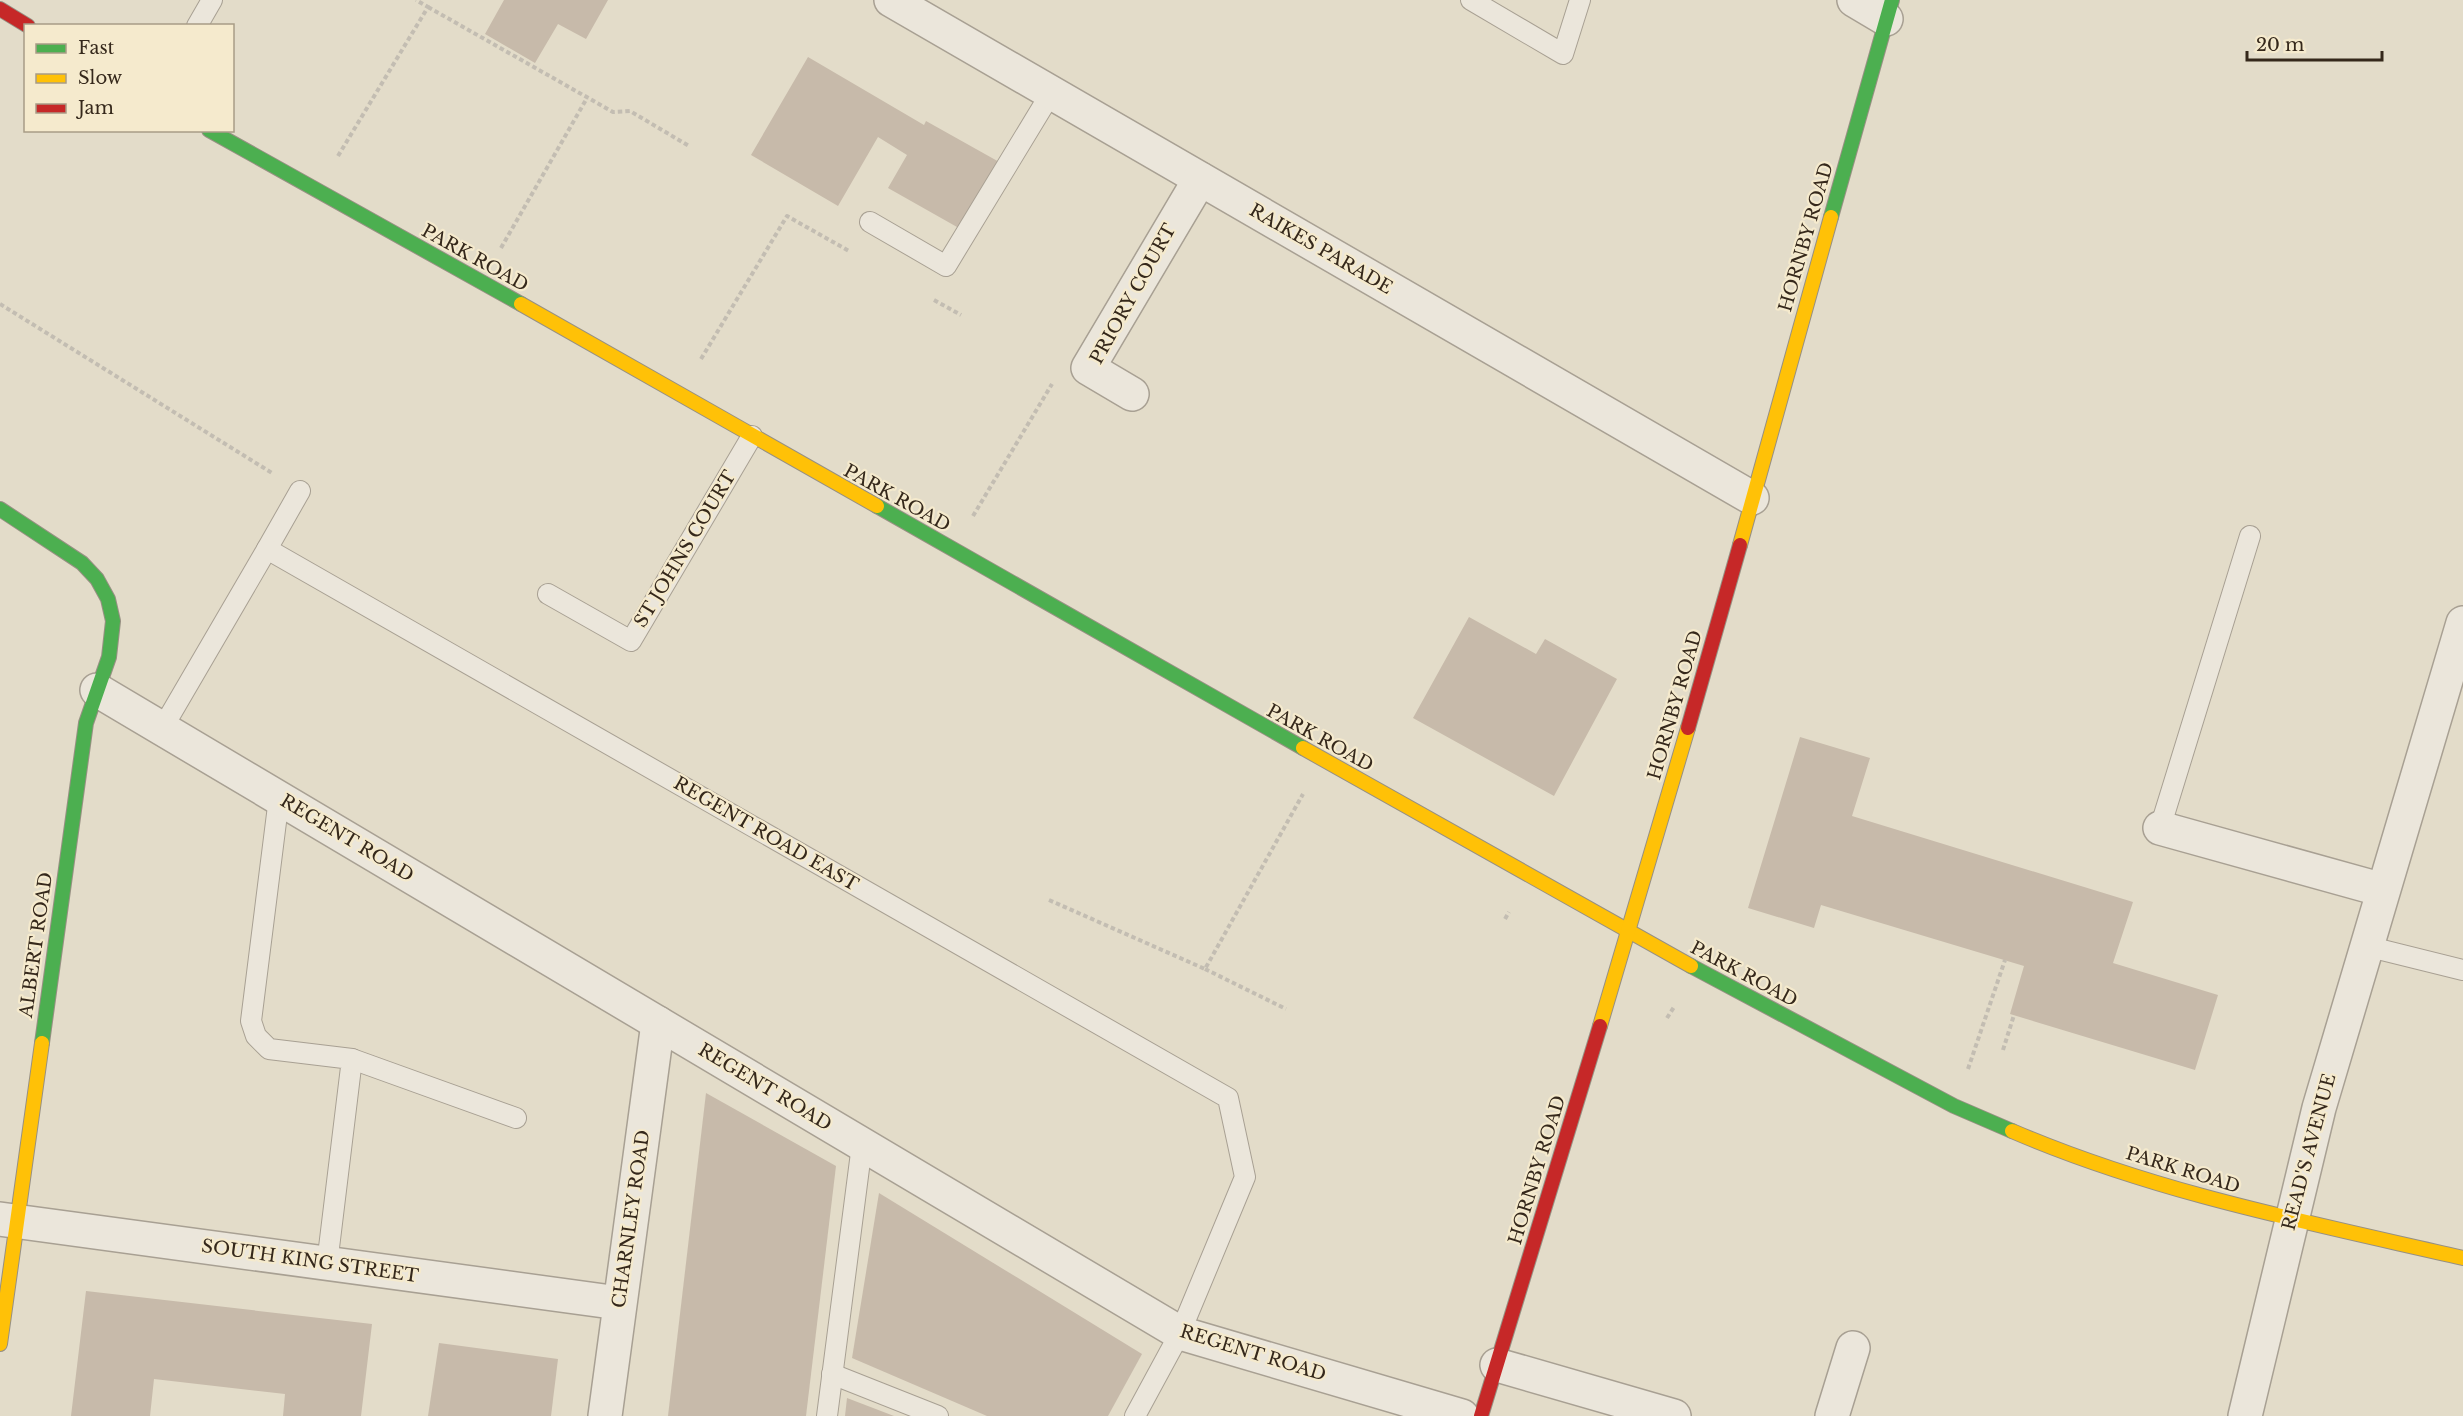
<svg xmlns="http://www.w3.org/2000/svg" width="2463" height="1416" viewBox="0 0 2463 1416" font-family="'Libre Baskerville',serif">
  <style>
    .building { fill: #c7baaa }
    .lines { fill: none; stroke-linecap: round; stroke-linejoin: round }
    .lane-casing { stroke: #a8a093; stroke-width: 22 }
    .street-casing { stroke: #a8a093; stroke-width: 36 }
    .fast-casing { stroke: #979083; stroke-width: 16 }
    .slow-casing { stroke: #979083; stroke-width: 16 }
    .jam-casing { stroke: #979083; stroke-width: 16 }
    .path { stroke: #c3bdb2; stroke-width: 4; stroke-dasharray: 4.5 3; stroke-linecap: butt }
    .lane { stroke: #ebe6db; stroke-width: 20 }
    .street { stroke: #ebe6db; stroke-width: 33 }
    .fast { stroke: #4caf50; stroke-width: 14 }
    .slow { stroke: #ffc107; stroke-width: 14 }
    .jam { stroke: #c62828; stroke-width: 14 }
    .labels { text-anchor: middle; dominant-baseline: central; stroke-width: 4.5; stroke-linejoin: round; paint-order: stroke }
    .street-label { font-size: 18px; fill: #35281b; stroke: #f5eacd }
  </style>
  <rect width="100%" height="100%" fill="#e3dcc9"/>
  <!-- building -->
  <g class="building">
    <polygon points="504,0 608,0 586,39 558,24 535,63 485,34"/>
    <polygon points="808,57 924,125 926,121 1001,163 966,225 957,227 888,188 907,155 878,137 838,206 751,155"/>
    <polygon points="1469,617 1536,654 1545,639 1617,679 1554,796 1413,718"/>
    <polygon points="1800,737 1870,758 1852,816 2133,902 2113,963 2218,995 2195,1070 2010,1014 2024,966 1821,905 1814,928 1748,908"/>
    <polygon points="706,1093 836,1166 806,1416 668,1416"/>
    <polygon points="879,1193 1142,1354 1108,1416 987,1416 852,1358"/>
    <polygon points="86,1291 372,1324 361,1416 283,1416 285,1394 154,1379 150,1416 71,1416"/>
    <polygon points="439,1343 558,1359 551,1416 428,1416"/>
    <polygon points="847,1398 894,1416 845,1416"/>
  </g>
  <g class="lines">
    <!-- lane casing -->
    <g class="lane-casing">
      <g id="lane">
        <polyline points="1471,0 1563,54 1580,0"/>
        <polyline points="197,26 212,0"/>
        <polyline points="870,222 946,266 1051,93"/>
        <polyline points="267,549 300,491"/>
        <polyline points="548,594 631,641 752,436"/>
        <polyline points="162,729 267,549 1228,1098 1245,1177 1180,1333 1135,1416"/>
        <polyline points="279,798 251,1021 256,1036 269,1049 352,1059 327,1264"/>
        <polyline points="2160,828 2250,536"/>
        <polyline points="2366,946 2463,970"/>
        <polyline points="352,1059 516,1118"/>
        <polyline points="832,1374 938,1416"/>
        <polyline points="827,1416 862,1145"/>
      </g>
    </g>
    <!-- street casing -->
    <g class="street-casing">
      <g id="street">
        <polyline points="891,0 1752,498"/>
        <polyline points="1854,0 1886,19"/>
        <polyline points="1132,394 1088,368 1200,179"/>
        <polyline points="97,690 1180,1333 1462,1416"/>
        <polyline points="2160,828 2383,890"/>
        <polyline points="0,1219 619,1303"/>
        <polyline points="1497,1365 1674,1416"/>
        <polyline points="605,1416 658,1023"/>
        <polyline points="1832,1416 1853,1348"/>
        <polyline points="2245,1416 2319,1108 2463,623"/>
      </g>
    </g>
    <!-- fast casing -->
    <g class="fast-casing">
      <g id="fast">
        <polyline points="209,130 521,304"/>
        <polyline points="1831,217 1892,0"/>
        <polyline points="877,506 1303,748"/>
        <polyline points="0,509 82,563 97,579 108,599 113,621 109,657 86,723 42,1043"/>
        <polyline points="1691,966 1954,1106 2012,1131"/>
      </g>
    </g>
    <!-- slow casing -->
    <g class="slow-casing">
      <g id="slow">
        <polyline points="521,304 877,506"/>
        <polyline points="1740,545 1831,217"/>
        <polyline points="1303,748 1691,966"/>
        <polyline points="1600,1026 1688,728"/>
        <path d="M 2012,1131 C 2156,1193 2311,1223 2463,1258"/>
        <polyline points="0,1344 42,1043"/>
      </g>
    </g>
    <!-- jam casing -->
    <g class="jam-casing">
      <g id="jam">
        <polyline points="0,9 28,26"/>
        <polyline points="1688,728 1740,545"/>
        <polyline points="1481,1416 1600,1026"/>
      </g>
    </g>
    <!-- path -->
    <g class="path">
      <polyline points="428,7 613,112 630,111 689,146"/>
      <polyline points="338,156 428,7 416,0"/>
      <polyline points="501,248 587,98"/>
      <polyline points="934,300 961,315"/>
      <polyline points="0,304 272,473"/>
      <polyline points="701,359 787,216 849,251"/>
      <polyline points="973,516 1052,384"/>
      <polyline points="1049,900 1205,969 1303,794"/>
      <polyline points="1505,919 1509,912"/>
      <polyline points="1205,969 1286,1009"/>
      <polyline points="1667,1018 1674,1007"/>
      <polyline points="2003,1050 2014,1015"/>
      <polyline points="1968,1069 2005,960"/>
    </g>
    <!-- lane -->
    <use href="#lane" class="lane"/>
    <!-- street -->
    <use href="#street" class="street"/>
    <!-- fast -->
    <use href="#fast" class="fast"/>
    <!-- slow -->
    <use href="#slow" class="slow"/>
    <!-- jam -->
    <use href="#jam" class="jam"/>
  </g>
  <g class="labels">
    <!-- street labels -->
    <g class="street-label">
      <text transform="translate(1806 237) rotate(-74)">HORNBY ROAD</text>
      <text transform="translate(1321 249) rotate(30)">RAIKES PARADE</text>
      <text transform="translate(475 258) rotate(29)">PARK ROAD</text>
      <text transform="translate(1133 294) rotate(-61)">PRIORY COURT</text>
      <text transform="translate(897 498) rotate(29)">PARK ROAD</text>
      <text transform="translate(685 549) rotate(-59)">ST JOHNS COURT</text>
      <text transform="translate(1675 705) rotate(-74)">HORNBY ROAD</text>
      <text transform="translate(1320 738) rotate(29)">PARK ROAD</text>
      <text transform="translate(766 834) rotate(30)">REGENT ROAD EAST</text>
      <text transform="translate(347 838) rotate(31)">REGENT ROAD</text>
      <text transform="translate(36 945) rotate(-82)">ALBERT ROAD</text>
      <text transform="translate(1744 974) rotate(28)">PARK ROAD</text>
      <text transform="translate(765 1087) rotate(31)">REGENT ROAD</text>
      <text transform="translate(2309 1152) rotate(-75)">READ'S AVENUE</text>
      <text transform="translate(1537 1170) rotate(-73)">HORNBY ROAD</text>
      <text transform="translate(2183 1170) rotate(17)">PARK ROAD</text>
      <text transform="translate(631 1219) rotate(-82)">CHARNLEY ROAD</text>
      <text transform="translate(310 1261) rotate(8)">SOUTH KING STREET</text>
      <text transform="translate(1253 1353) rotate(17)">REGENT ROAD</text>
    </g>
  </g>
  <!-- legend -->
  <rect x="24" y="24" width="210" height="108" fill="#f5eacd" stroke="#a89c86" stroke-width="1.5"/>
  <rect x="36" y="44" width="30" height="9" fill="#4caf50" stroke="#a89c86" stroke-width="1.5"/>
  <text x="78" y="54" font-size="18" fill="#35281b">Fast</text>
  <rect x="36" y="74" width="30" height="9" fill="#ffc107" stroke="#a89c86" stroke-width="1.5"/>
  <text x="78" y="84" font-size="18" fill="#35281b">Slow</text>
  <rect x="36" y="104" width="30" height="9" fill="#c62828" stroke="#a89c86" stroke-width="1.5"/>
  <text x="78" y="114" font-size="18" fill="#35281b">Jam</text>
  <!-- scale -->
  <path d="M2247 51v9h135v-9" fill="none" stroke="#35281b" stroke-width="3"/>
  <text x="2256" y="51" font-size="18" fill="#35281b" stroke="#f5eacd" stroke-width="4.5" paint-order="stroke">20 m</text>
</svg>
